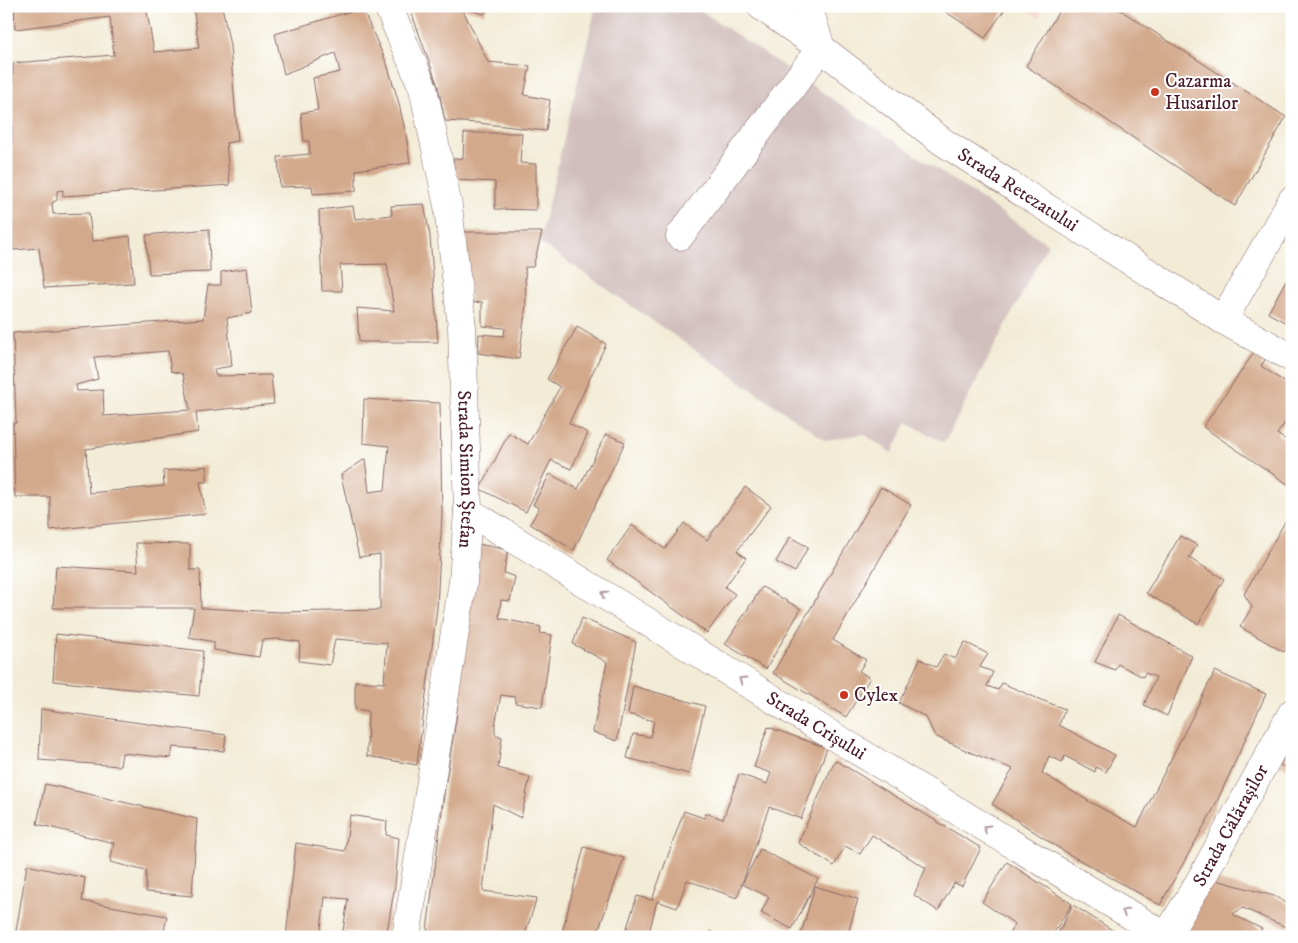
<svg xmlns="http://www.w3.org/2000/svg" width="1298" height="943" viewBox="0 0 1298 943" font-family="'IM FELL DW Pica',serif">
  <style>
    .built { fill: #f5d2c2 }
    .industrial { fill: #d1bfbd }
    .building { fill: #d3a98b; fill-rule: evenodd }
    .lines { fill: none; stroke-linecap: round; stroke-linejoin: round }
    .minor-casing { stroke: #856666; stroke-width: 29 }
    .minor { stroke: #fff; stroke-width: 28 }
    .oneway { stroke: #ae9aa0 }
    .poi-dot { fill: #c8321e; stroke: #fff; stroke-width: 2 }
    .labels { text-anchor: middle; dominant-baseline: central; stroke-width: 4; stroke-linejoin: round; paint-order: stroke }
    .poi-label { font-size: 19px; fill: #4a1f2b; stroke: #fff; text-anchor: start }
    .street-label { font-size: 19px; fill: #4a1f2b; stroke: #fff }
  </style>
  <rect width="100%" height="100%" fill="#fff"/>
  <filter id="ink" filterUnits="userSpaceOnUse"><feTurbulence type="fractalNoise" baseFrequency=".02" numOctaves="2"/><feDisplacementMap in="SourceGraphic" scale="10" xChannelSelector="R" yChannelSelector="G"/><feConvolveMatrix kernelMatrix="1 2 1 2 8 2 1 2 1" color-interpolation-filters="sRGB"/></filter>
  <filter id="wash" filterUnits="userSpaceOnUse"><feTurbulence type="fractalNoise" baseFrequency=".0096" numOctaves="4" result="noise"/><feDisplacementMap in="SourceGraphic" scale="20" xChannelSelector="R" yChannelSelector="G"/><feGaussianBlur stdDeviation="1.12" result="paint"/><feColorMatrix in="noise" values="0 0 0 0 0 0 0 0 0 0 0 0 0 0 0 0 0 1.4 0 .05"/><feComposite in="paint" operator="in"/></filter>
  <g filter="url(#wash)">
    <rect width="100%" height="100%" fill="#f2ebd5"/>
    <!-- built -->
    <polygon class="built" points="1021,6 1044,6 1039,18"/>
    <!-- industrial -->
    <polygon class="industrial" points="596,6 694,6 1048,244 944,443 907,422 892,453 864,434 825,440 539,242"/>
    <g id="blocks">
      <!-- building -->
      <g class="building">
        <polygon points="14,6 146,6 154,52 199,48 193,6 222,6 230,46 238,141 226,143 230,185 63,196 63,190 57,191 57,200 52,203 53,214 89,213 92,241 130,236 134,283 44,288 39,248 13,250 11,204 13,63 114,55 110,17 15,29"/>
        <polygon points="409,6 488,6 484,14 462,8 488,62 530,66 524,95 550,100 546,131 478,123 445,121 438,86"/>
        <polygon points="937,6 1007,6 985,38"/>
        <polygon points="1062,6 1114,6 1286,117 1235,206 1026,66"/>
        <polygon points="362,8 387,64 398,100 406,134 410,163 356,170 356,191 313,194 312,186 280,187 278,157 310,154 309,141 304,141 301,113 318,110 313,78 340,72 335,53 284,74 275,34"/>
        <polygon points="464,133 522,133 520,163 536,164 536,210 495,209 495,182 456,180 453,159 463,158"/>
        <polygon points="424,204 430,236 438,342 359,342 357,308 394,311 387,264 340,265 342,291 322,291 319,210 353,206 355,219 392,215 391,206"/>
        <polygon points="209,229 210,272 149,274 146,235"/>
        <polygon points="464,232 542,232 533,267 525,267 526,305 519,359 478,353 479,334 504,336 505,328 482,326 482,302 471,303"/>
        <path d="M 247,268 L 252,313 L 227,318 L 232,366 L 214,369 L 216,376 L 271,375 L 274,404 L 196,412 L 198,432 L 86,449 L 89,493 L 164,486 L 163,471 L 207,466 L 207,482 L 200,482 L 206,514 L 50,530 L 50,497 L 15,497 L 13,423 L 16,423 L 13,333 L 203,319 L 208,285 L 221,285 L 221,272 ZM 168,351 L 171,371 L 183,374 L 190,410 L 104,416 L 103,390 L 77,391 L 76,385 L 98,379 L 94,357 Z"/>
        <polygon points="1286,280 1292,284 1292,326 1268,313"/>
        <polygon points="577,327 606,344 569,423 588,433 571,469 551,460 526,512 480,489 509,433 528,444 560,387 547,379"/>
        <polygon points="1255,351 1266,358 1261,366 1292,387 1292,413 1277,434 1292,444 1292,487 1203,427"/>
        <polygon points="364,399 440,403 442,514 437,608 417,765 367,756 368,711 355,709 355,681 384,683 387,643 335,639 330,665 299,661 300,642 278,639 262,640 259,657 214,650 214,642 189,637 194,608 53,608 56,566 138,571 136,543 190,544 190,570 200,570 201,608 280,612 380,610 380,554 359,557 341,475 365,459 369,492 385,490 389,446 363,443"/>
        <polygon points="606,434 625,442 574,550 530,524 539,508 533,505 550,474 578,489"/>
        <polygon points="745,487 771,506 737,551 746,558 725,587 735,594 707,633 607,560 632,525 665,549 684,523 707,540"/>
        <polygon points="881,487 911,505 833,640 866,660 859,671 870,678 846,717 773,673"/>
        <polygon points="1286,520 1292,523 1292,638 1284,652 1240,627 1252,607 1244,594"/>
        <polygon points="1180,536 1197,545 1189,558 1224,579 1198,624 1146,593"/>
        <polygon points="790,537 808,547 795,572 776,562"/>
        <polygon points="478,544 508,550 504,573 515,577 510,601 501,600 499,618 541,627 540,633 552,635 542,707 515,703 515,697 501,695 495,725 495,734 502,737 498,768 530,777 521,818 493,804 483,891 537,898 524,937 464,937 427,931 445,787 456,720 463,649"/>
        <polygon points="762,587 801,609 766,669 725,644"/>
        <polygon points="1118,615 1192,656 1167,716 1144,705 1156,677 1145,673 1143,677 1118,664 1115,670 1095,662"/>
        <polygon points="582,618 636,642 617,741 593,732 607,662 573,644"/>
        <polygon points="56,634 203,651 199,696 53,681"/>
        <polygon points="965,642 988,654 980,667 993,672 987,686 998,690 1002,683 1041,700 1065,709 1059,725 1115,755 1106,772 1096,767 1095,772 1065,756 1062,762 1049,756 1042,773 1090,802 1137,827 1215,671 1266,694 1214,808 1160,905 1065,852 992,804 1013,769 972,753 935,736 926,717 899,703 920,659 936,667 944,654 955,659"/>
        <polygon points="633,686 705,706 689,774 627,758 633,734 650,737 654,721 628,714"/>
        <polygon points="41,709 226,735 224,751 173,747 171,758 122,753 120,766 39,760"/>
        <polygon points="768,727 827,748 801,819 769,807 737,898 687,880 677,908 657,901 648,937 624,937 637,896 652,900 684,811 704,818 706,813 723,819 739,774 767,784 771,773 754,767"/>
        <polygon points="1292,742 1292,771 1280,765"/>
        <polygon points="835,760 981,848 962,886 954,883 938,911 914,895 926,868 872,835 860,854 845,846 834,866 798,843"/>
        <polygon points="45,784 197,819 192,896 146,892 146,871 110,862 114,843 37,824"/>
        <polygon points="350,815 387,821 386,835 399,838 395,885 386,937 375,937 343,931 348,899 325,897 320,937 286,937 296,843 345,851"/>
        <polygon points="584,847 624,858 596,937 561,937"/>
        <polygon points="760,849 818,879 792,929 761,913 769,897 742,884"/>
        <polygon points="1007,862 1072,904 1051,937 1007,937 1015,924 982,902"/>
        <polygon points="27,865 85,878 82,901 167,916 163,937 15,937"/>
        <polygon points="1209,878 1274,896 1292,906 1292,918 1288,928 1243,908 1232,914 1262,929 1257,937 1195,937 1184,930"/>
        <polygon points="815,886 858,899 847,937 800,937"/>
        <polygon points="1073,905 1123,937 1056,937"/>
        <polygon points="710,931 720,937 707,937"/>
      </g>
    </g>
  </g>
  <g filter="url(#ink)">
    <use href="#blocks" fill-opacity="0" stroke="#856666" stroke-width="1"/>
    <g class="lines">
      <!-- minor casing -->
      <g class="minor-casing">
        <g id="minor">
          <path id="s1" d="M 388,6 L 423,88 L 448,206 L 462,327 L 468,511 L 463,582 L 406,937"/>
          <path id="s2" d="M 761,6 L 821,48 L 943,142 L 1223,320"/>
          <polyline points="808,6 821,48"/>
          <polyline points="1292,200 1223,320 1292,358"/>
          <polyline points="680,236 821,48"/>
          <path id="s3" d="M 468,511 L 823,730 L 1167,937"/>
          <path id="s4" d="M 1166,937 L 1201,879 L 1292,713"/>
        </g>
      </g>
      <!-- minor -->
      <use href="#minor" class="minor"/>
    </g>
    <!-- one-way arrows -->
    <defs><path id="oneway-chevron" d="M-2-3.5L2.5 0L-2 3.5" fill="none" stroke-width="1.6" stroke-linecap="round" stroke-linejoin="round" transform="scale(1.25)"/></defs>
    <g class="oneway">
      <use href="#oneway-chevron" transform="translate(604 594) rotate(-148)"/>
      <use href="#oneway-chevron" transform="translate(742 680) rotate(-148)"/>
      <use href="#oneway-chevron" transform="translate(986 828) rotate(-149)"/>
      <use href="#oneway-chevron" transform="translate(1125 912) rotate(-149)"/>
    </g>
  </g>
  <!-- markers -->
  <g class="poi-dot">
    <circle cx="1155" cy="92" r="5"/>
    <circle cx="844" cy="695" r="5"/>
  </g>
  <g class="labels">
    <!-- poi labels -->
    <g class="poi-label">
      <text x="1165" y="81">Cazarma<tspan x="1165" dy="22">Husarilor</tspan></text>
      <text x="854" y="695">Cylex</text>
    </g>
    <!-- street labels -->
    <g class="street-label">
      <text stroke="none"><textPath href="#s2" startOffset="316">Strada Retezatului</textPath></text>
      <text stroke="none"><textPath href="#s1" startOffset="474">Strada Simion Ștefan</textPath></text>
      <text stroke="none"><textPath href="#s3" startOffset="409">Strada Crișului</textPath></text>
      <text stroke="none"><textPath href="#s4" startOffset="129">Strada Călărașilor</textPath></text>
    </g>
  </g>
  <!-- margin -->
  <rect width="1298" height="943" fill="none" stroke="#fff" stroke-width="25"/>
</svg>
